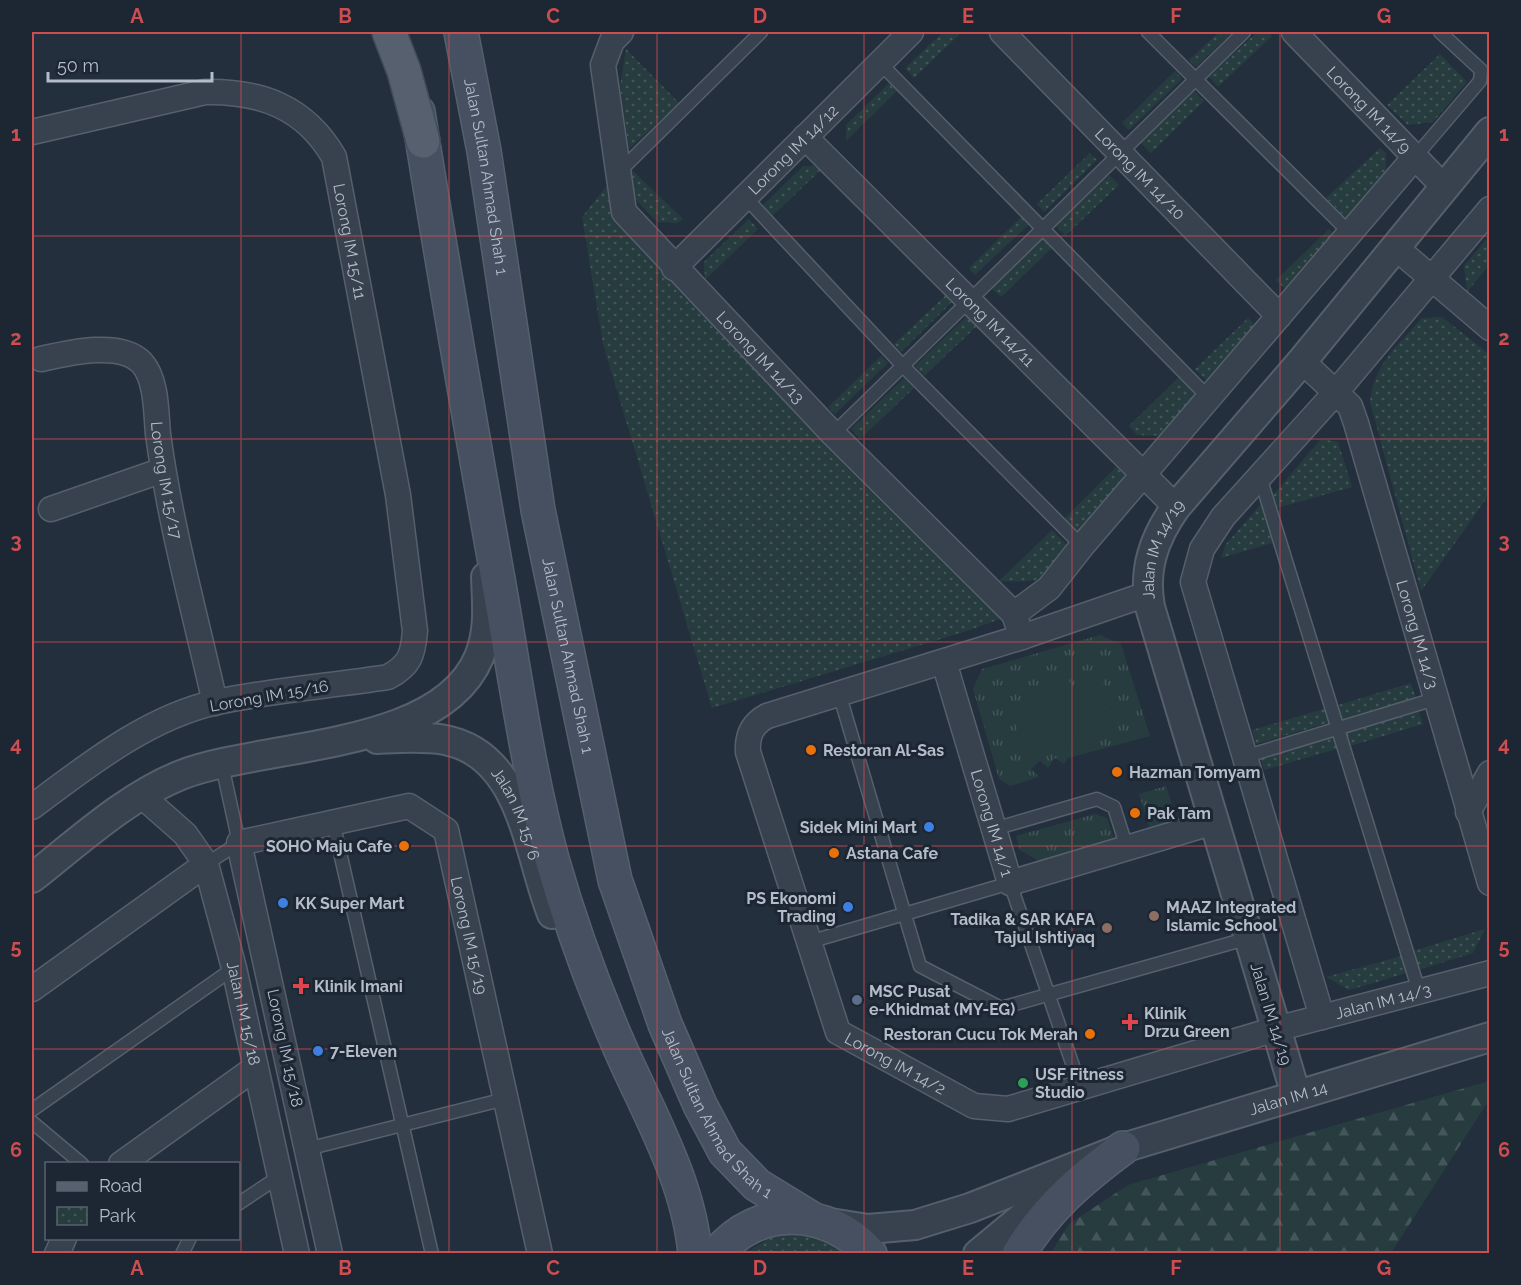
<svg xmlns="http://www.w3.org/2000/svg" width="1521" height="1285" viewBox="0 0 1521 1285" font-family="Raleway,sans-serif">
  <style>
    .grass { fill: url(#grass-tufts) }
    .forest { fill: url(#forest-firs) }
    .park { fill: url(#park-dots) }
    .pitch { fill: #263c3f }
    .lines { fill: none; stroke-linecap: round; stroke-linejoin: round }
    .service-casing { stroke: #565f6c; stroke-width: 15 }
    .minor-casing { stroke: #565f6c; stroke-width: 27 }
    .tertiary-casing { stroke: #565f6c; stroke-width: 32 }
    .secondary-casing { stroke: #565f6c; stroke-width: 36 }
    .primary-casing { stroke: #414a57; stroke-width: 36 }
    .service { stroke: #38414e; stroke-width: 12 }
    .minor { stroke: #38414e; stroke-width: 24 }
    .tertiary { stroke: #38414e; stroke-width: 28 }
    .secondary { stroke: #465061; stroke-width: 33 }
    .primary { stroke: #56606e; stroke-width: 33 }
    .grid { fill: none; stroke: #ce4d50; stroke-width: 1.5; stroke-opacity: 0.55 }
    .food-dot { fill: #e8710a; stroke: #1d2633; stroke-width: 2 }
    .shop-dot { fill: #3f7fe0; stroke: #1d2633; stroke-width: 2 }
    .education-dot { fill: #8d6e63; stroke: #1d2633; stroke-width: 2 }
    .health-dot { fill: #e0444e; stroke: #1d2633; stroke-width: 2 }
    .service-dot { fill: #5c6f8a; stroke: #1d2633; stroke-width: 2 }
    .leisure-dot { fill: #2e9e5b; stroke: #1d2633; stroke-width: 2 }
    .labels { text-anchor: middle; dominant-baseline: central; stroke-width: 6; stroke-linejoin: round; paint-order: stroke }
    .street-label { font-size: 16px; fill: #b4bcc9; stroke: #1d2633 }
    .poi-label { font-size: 16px; font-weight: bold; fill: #b4bcc9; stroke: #1d2633; text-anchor: start }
    .neatline { fill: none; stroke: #ce4d50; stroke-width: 2 }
    .grid-label { font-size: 20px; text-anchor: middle; font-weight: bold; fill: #ce4d50 }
  </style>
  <defs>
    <pattern id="grass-tufts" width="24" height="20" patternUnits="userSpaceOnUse" patternTransform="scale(1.5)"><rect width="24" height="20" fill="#263c3f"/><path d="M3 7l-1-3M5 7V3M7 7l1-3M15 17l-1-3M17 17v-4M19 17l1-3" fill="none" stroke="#435659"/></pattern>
    <pattern id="forest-firs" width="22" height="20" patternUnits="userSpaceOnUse" patternTransform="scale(1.5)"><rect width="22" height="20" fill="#263c3f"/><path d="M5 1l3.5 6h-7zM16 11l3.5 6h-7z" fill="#435659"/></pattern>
    <pattern id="park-dots" width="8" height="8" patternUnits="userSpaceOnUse" patternTransform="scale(1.5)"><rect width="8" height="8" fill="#263c3f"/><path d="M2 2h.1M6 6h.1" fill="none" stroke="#435659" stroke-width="1.8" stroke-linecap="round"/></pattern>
  </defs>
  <rect width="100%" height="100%" fill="#242f3e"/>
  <!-- grass -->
  <g class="grass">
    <polygon points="1100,635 1121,644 1150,736 1068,758 1064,764 1055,758 1048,768 1040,761 1031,769 1039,777 1010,786 999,779 973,689 982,669"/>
    <polygon points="1166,786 1174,811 1166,823 1149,827 1139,794"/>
    <polygon points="1095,814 1107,818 1114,838 1039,861 1020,850 1016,836"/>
  </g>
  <!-- forest -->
  <polygon class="forest" points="1489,1081 1489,1100 1391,1253 1051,1253 1069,1224 1128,1185"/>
  <!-- park -->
  <g class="park">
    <polygon points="943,32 962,32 914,78 905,68"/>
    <polygon points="1219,32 1233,32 1196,67 1189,60"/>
    <polygon points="1257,32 1268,32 1272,36 1218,87 1209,77"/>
    <polygon points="626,49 679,103 629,149 620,86"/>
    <polygon points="1440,54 1467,82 1433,122 1408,125 1387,105"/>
    <polygon points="1175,71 1182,79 1129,130 1122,123"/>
    <polygon points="891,81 899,89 846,141 846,125"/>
    <polygon points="1194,91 1204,101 1151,153 1141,143"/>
    <polygon points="1380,148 1386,153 1386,177 1349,221 1326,198"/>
    <polygon points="1090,153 1097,160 1044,212 1037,204"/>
    <polygon points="803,166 825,166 771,217 761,207"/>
    <polygon points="631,169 683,219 677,223 657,222 635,199"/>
    <polygon points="617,173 624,212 1014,614 970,630 712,708 603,344 582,217"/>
    <polygon points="1109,175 1119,185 1065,236 1056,226"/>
    <polygon points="1022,216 1029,224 975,275 969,268"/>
    <polygon points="749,219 758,229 705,280 704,262"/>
    <polygon points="1329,229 1336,236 1288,292 1276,280"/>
    <polygon points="1489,236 1489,265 1467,292 1464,266"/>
    <polygon points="1045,237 1054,246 1001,297 991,288"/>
    <polygon points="948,293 954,300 901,352 894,344"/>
    <polygon points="968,315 978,325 924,376 915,366"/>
    <path d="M 1442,317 L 1489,354 L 1489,495 L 1421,591 L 1370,402 C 1374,364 1398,345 1422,318 Z"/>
    <polygon points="1248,318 1258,328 1210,384 1195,369"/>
    <polygon points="881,356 888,363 835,414 828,407"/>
    <polygon points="1179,377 1199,397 1166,436 1137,435 1129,426"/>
    <polygon points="904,378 914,388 860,439 851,429"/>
    <polygon points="1321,439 1338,442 1352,487 1277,508 1273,495"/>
    <polygon points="1116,467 1124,474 1122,488 1081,536 1064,519"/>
    <polygon points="1263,502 1275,542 1221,558 1226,544"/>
    <path d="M 1052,530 L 1070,548 C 1042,582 1044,583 999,581 Z"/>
    <polygon points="1411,683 1416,698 1340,720 1335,706"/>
    <polygon points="1327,708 1331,722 1256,744 1252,730"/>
    <polygon points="1419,712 1423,724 1347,747 1343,734"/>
    <polygon points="1337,736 1340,748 1264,770 1261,758"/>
    <polygon points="1485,929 1473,953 1415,971 1409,952"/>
    <polygon points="1401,956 1407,973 1349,990 1326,977"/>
    <polygon points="798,1234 822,1239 846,1254 743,1254 770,1238"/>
  </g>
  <!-- pitch -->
  <polygon class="pitch" points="1101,678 1114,726 1089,733 1091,741 1052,751 1049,744 1023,751 1010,704 1037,697 1035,689 1069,680 1071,686"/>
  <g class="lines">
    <!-- service casing -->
    <g class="service-casing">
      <g id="service">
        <polyline points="1148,32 1350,233"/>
        <polyline points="880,63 1209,398"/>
        <polyline points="1415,157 1480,81 1481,70 1440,32"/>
        <polyline points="619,172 761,32"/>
        <polyline points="745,197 903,366 1082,546"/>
        <polyline points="833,434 1244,32"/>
        <polyline points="1260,477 1419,991"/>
        <polyline points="839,693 920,966 1001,1008 1249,938"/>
        <polyline points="1244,757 1438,698"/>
        <polyline points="333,822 432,1254"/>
        <polyline points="994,829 1097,799 1114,807 1127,848"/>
        <polyline points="206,864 239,843 222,765"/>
        <polyline points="809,942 1010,883 1080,1086"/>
        <polyline points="32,1110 234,968"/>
        <polyline points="32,1122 82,1164"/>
        <polyline points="307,1149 505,1099"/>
        <polyline points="238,1204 280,1176"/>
        <polyline points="182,1254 190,1238"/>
      </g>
    </g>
    <!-- minor casing -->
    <g class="minor-casing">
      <g id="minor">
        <path id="s1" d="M 621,32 L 612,41 L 603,65 L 624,212 L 833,434 L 1014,614 L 1022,637"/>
        <path id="s2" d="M 1002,32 L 1279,316"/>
        <path id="s3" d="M 1294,32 L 1444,187"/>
        <path id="s4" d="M 32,132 L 205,92 C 261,91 305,107 334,157 L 398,495 L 415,631 C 413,655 410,665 388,677 C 331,686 273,690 217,702 C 148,717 87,766 32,807"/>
        <path id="s5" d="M 805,137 L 1176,507"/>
        <polyline points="1395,247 1490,328"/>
        <path id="s6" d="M 674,268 L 911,32"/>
        <path id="s7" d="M 41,359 C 68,353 121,340 142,363 C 157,380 156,413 158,434 C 170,524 195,614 215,703"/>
        <path id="s8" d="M 1302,361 L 1350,406 L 1356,423 L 1490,883"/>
        <polyline points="51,509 163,470"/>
        <path id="s9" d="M 1147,594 L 1022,637 L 767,716 C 752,724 747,735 748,752 L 838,1032 L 974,1106 L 1008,1109 L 1276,1029 L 1490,973"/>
        <polyline points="1014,614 1049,588 1082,546 1415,157"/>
        <path id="s10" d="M 944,662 L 1010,883 L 1214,822"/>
        <path id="s11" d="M 142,796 L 185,834 L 206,864 L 234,968 L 297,1254"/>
        <polyline points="1468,812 1490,773"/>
        <polyline points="32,989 206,864"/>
        <polyline points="1322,1017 1193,582 1202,549 1223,517 1336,392 1490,209"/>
        <polyline points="121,1164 255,1068"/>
        <polyline points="57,1254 64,1238"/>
        <path id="s12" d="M 330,1254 L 239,843 L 409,806 L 446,830 L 540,1254"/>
      </g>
    </g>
    <!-- tertiary casing -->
    <g class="tertiary-casing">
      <g id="tertiary">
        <path id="s13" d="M 377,739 C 399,738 423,736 445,740 C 523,755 528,854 552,914"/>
        <path d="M 32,878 C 78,842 126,797 181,775 C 263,743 440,751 479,657 C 490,631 487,604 486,577"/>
        <path id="s14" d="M 1296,1095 L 1150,607 C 1143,569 1154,538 1176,507 L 1302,361 L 1490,132"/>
        <path id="s15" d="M 830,1223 L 868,1229 L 915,1225 L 970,1208 L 1123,1148 L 1490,1037"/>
        <polyline points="978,1254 1054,1191"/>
      </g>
    </g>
    <!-- secondary casing -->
    <g class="secondary-casing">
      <g id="secondary">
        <path id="s16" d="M 461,32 L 484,151 L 538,510 L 615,880 L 665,1024 L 700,1105 L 725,1152 L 757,1185 L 811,1218"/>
        <path d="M 418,112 C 443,270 471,428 499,585 C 515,676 528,770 552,859 C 570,923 594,988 620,1048 C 649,1114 689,1182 695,1254"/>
        <path d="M 717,1254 C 758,1203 829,1207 870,1254"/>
        <path d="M 1019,1254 C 1046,1209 1081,1179 1123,1148"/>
      </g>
    </g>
    <!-- primary casing -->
    <g class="primary-casing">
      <polyline id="primary" points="389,32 404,71 423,141"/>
    </g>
    <!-- service -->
    <use href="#service" class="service"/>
    <!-- minor -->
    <use href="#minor" class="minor"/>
    <!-- tertiary -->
    <use href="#tertiary" class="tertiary"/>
    <!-- secondary -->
    <use href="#secondary" class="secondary"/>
    <!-- primary -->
    <use href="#primary" class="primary"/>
  </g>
  <!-- grid -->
  <path class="grid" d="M 241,32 L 241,1254M 449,32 L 449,1254M 657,32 L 657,1254M 864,32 L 864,1254M 1072,32 L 1072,1254M 1280,32 L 1280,1254M 32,236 L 1490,236M 32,439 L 1490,439M 32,642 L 1490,642M 32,846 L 1490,846M 32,1049 L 1490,1049"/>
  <!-- markers -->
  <g class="food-dot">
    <circle cx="811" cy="750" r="6"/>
    <circle cx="1117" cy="772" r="6"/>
    <circle cx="1135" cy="813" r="6"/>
    <circle cx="404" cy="846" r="6"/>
    <circle cx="834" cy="853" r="6"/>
    <circle cx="1090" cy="1034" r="6"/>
  </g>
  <g class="shop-dot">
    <circle cx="929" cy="827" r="6"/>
    <circle cx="283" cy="903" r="6"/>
    <circle cx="848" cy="907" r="6"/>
    <circle cx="318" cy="1051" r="6"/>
  </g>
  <g class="education-dot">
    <circle cx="1154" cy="916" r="6"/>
    <circle cx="1107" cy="928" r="6"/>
  </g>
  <g class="health-dot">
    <path d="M298 977h6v6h6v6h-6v6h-6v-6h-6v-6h6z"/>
    <path d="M1127 1013h6v6h6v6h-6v6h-6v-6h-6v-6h6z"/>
  </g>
  <circle class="service-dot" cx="857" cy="1000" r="6"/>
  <circle class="leisure-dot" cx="1023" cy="1083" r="6"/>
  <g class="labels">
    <!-- street labels -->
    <g class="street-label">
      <text stroke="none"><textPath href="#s3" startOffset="108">Lorong IM 14/9</textPath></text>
      <text stroke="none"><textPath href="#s6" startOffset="168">Lorong IM 14/12</textPath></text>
      <text stroke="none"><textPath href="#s2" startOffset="198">Lorong IM 14/10</textPath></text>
      <text stroke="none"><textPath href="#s16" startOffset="147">Jalan Sultan Ahmad Shah 1</textPath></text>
      <text stroke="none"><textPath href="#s4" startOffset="416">Lorong IM 15/11</textPath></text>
      <text stroke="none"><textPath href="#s5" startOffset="262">Lorong IM 14/11</textPath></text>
      <text stroke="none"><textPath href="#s1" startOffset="386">Lorong IM 14/13</textPath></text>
      <text stroke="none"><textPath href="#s7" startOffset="226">Lorong IM 15/17</textPath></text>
      <text stroke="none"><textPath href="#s14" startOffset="570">Jalan IM 14/19</textPath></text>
      <text stroke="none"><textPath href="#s8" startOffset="304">Lorong IM 14/3</textPath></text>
      <text stroke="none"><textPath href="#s16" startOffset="633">Jalan Sultan Ahmad Shah 1</textPath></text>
      <text transform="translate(269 696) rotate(-10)">Lorong IM 15/16</text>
      <text stroke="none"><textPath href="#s13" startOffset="177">Jalan IM 15/6</textPath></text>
      <text stroke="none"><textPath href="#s10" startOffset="168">Lorong IM 14/1</textPath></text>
      <text stroke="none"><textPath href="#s12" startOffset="747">Lorong IM 15/19</textPath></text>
      <text stroke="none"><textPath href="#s9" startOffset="1316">Jalan IM 14/3</textPath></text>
      <text stroke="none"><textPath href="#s11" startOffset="248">Jalan IM 15/18</textPath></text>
      <text transform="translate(1271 1014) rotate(73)">Jalan IM 14/19</text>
      <text transform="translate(285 1048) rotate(78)">Lorong IM 15/18</text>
      <text stroke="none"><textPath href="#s9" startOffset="802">Lorong IM 14/2</textPath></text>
      <text stroke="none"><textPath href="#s15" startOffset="480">Jalan IM 14</textPath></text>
      <text stroke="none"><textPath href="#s16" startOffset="1119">Jalan Sultan Ahmad Shah 1</textPath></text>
    </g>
    <!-- poi labels -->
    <g class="poi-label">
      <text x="823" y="750">Restoran Al-Sas</text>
      <text x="1129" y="772">Hazman Tomyam</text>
      <text x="1147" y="813">Pak Tam</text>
      <text x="917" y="827" text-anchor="end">Sidek Mini Mart</text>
      <text x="392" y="846" text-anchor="end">SOHO Maju Cafe</text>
      <text x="846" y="853">Astana Cafe</text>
      <text x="836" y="898" text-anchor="end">PS Ekonomi<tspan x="836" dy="18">Trading</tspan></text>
      <text x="295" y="903">KK Super Mart</text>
      <text x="1166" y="907">MAAZ Integrated<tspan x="1166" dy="18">Islamic School</tspan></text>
      <text x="1095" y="919" text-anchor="end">Tadika &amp; SAR KAFA<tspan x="1095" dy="18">Tajul Ishtiyaq</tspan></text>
      <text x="314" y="986">Klinik Imani</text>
      <text x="869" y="991">MSC Pusat<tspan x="869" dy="18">e-Khidmat (MY-EG)</tspan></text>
      <text x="1144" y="1013">Klinik<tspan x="1144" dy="18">Drzu Green</tspan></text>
      <text x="1078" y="1034" text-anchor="end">Restoran Cucu Tok Merah</text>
      <text x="330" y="1051">7-Eleven</text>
      <text x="1035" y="1074">USF Fitness<tspan x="1035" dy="18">Studio</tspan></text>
    </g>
  </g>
  <!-- border -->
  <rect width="1521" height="1285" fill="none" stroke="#1d2633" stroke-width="66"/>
  <!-- legend -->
  <rect x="45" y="1162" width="195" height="78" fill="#1d2633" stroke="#59626f" stroke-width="1.5"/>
  <rect x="57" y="1182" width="30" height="9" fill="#56606e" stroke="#59626f" stroke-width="1.5"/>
  <text x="99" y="1192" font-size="18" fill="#b4bcc9">Road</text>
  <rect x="57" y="1207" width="30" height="18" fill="url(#park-dots)" stroke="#59626f" stroke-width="1.5"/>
  <text x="99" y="1222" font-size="18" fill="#b4bcc9">Park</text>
  <!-- scale -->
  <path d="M48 72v9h164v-9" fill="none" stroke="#b4bcc9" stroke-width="3"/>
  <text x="57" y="72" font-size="18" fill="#b4bcc9" stroke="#1d2633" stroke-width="4.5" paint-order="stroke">50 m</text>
  <rect x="33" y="33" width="1455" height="1219" class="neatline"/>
  <g class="grid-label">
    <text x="137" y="23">A</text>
    <text x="345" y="23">B</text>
    <text x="553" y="23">C</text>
    <text x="760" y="23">D</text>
    <text x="968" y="23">E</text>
    <text x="1176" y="23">F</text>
    <text x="1384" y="23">G</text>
    <text x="16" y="141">1</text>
    <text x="1504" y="141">1</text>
    <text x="16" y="345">2</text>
    <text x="1504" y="345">2</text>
    <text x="16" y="548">3</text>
    <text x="1504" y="548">3</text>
    <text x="16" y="751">4</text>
    <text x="1504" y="751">4</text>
    <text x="16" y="954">5</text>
    <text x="1504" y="954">5</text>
    <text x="16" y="1157">6</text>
    <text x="1504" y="1157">6</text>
    <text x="137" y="1275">A</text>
    <text x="345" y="1275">B</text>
    <text x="553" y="1275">C</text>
    <text x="760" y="1275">D</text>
    <text x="968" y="1275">E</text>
    <text x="1176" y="1275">F</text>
    <text x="1384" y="1275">G</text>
  </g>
</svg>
